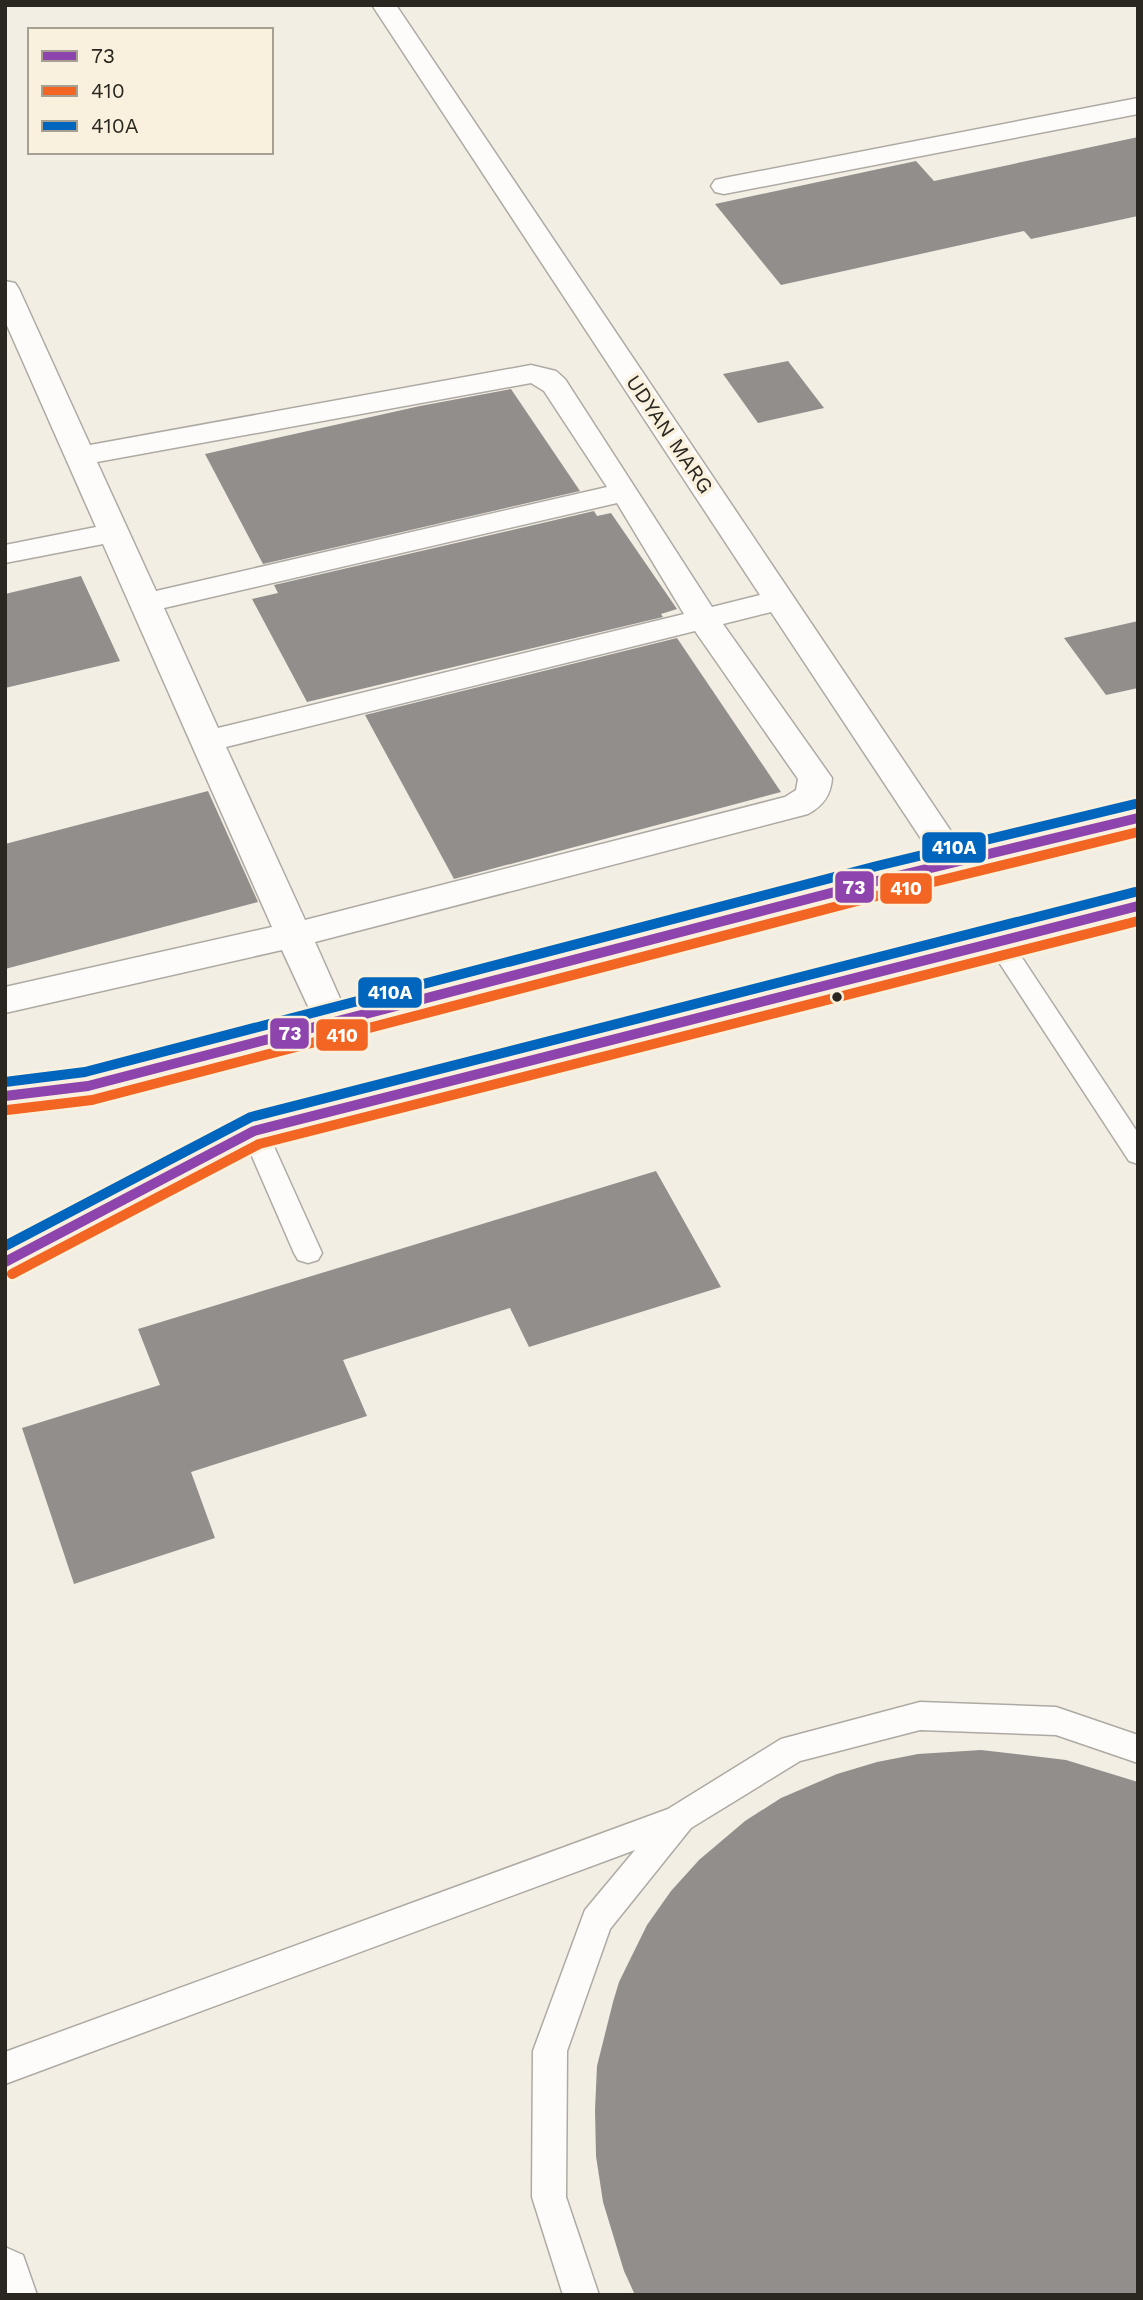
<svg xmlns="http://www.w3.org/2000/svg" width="1143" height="2300" viewBox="0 0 1143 2300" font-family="'Work Sans',sans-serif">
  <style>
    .building { fill: #928e8c }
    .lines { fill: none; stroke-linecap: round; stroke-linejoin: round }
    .service-casing { stroke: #aeaaa3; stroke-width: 3 }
    .minor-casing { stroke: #aeaaa3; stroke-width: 3 }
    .secondary-casing { stroke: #aeaaa3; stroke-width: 3 }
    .service { fill: #fdfcfb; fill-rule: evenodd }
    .minor { fill: #fdfcfb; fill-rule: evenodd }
    .secondary { fill: #fdfcfb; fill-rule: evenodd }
    .bus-1-casing { stroke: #f9f1de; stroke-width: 15 }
    .bus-2-casing { stroke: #f9f1de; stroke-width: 15 }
    .bus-3-casing { stroke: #f9f1de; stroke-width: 15 }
    .bus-1 { stroke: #8e44ad; stroke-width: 10 }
    .bus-2 { stroke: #f26522; stroke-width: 10 }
    .bus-3 { stroke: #0065bd; stroke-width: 10 }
    .bus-dot { fill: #292720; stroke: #f9f1de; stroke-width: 2.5 }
    .labels { text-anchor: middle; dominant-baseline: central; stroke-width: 7; stroke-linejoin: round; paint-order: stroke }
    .far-street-label { font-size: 21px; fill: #292720; stroke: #f9f1de }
    .line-badge { stroke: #f9f1de; stroke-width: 2.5 }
    .badge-label { font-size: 19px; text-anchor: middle; font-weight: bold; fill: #fff }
  </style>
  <rect width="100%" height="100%" fill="#f3eee4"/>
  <!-- building -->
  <g class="building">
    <polygon points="1138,137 1138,216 1031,239 1024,231 781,285 715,204 916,161 934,181"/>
    <polygon points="788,361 824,408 758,423 723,374"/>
    <polygon points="511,389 580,491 263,564 205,454 420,406"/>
    <polygon points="594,511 597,516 611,513 677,609 661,614 663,617 307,702 252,599 278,593 274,585"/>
    <polygon points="81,576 120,661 5,688 5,594"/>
    <polygon points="1138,621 1138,688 1106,695 1064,638"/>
    <polygon points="677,638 781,792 454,879 365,715"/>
    <polygon points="208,791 258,902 5,969 5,844"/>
    <polygon points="656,1171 721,1287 529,1347 510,1308 343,1360 367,1416 191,1472 215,1538 74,1584 22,1428 160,1385 138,1329"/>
    <polygon points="981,1750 1066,1760 1138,1782 1138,2295 635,2295 624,2271 603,2202 596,2156 595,2110 597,2066 613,2002 619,1982 647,1925 671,1891 699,1860 745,1821 781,1798 837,1774 877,1762 918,1754"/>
  </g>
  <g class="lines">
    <!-- service casing -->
    <g class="service-casing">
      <g id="service">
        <polygon points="998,932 1007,935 1138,1133 1138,1164 1129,1161 989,947 986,941 989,935"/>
        <polygon points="254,1121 263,1124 267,1131 322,1253 318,1260 308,1263 298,1260 294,1253 241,1131 245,1124"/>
        <polygon points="920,1702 1056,1707 1138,1735 1138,1763 1056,1735 920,1730 800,1761 691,1828 610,1929 567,2051 566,2197 599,2295 563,2295 532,2197 533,2051 585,1910 635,1850 5,2084 5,2052 668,1809 781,1739"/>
      </g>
    </g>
    <!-- minor casing -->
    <g class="minor-casing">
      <g id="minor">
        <path d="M 372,5 L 396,5 L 973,864 L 967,872 L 955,876 L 943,872 L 771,612 L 723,624 L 832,778 C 831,795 823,806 808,814 L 315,942 L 350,1021 L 345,1030 L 332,1034 L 319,1030 L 282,950 L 5,1013 L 5,987 L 272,927 L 103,544 L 5,563 L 5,545 L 96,527 L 5,321 L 5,281 L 15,283 L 19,289 L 90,445 L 531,365 L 556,371 L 565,379 L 712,607 L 760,595 ZM 531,383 L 544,391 L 607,487 L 156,591 L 97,462 ZM 617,503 L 684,614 L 218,728 L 164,608 ZM 695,631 L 798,779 L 796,790 L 785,797 L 305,920 L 226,747 Z"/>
        <polygon points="1138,98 1138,114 724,194 715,192 711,186 715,180 724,178"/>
        <polygon points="5,2247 23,2255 37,2295 5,2295"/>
      </g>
    </g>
    <!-- secondary casing -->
    <g class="secondary-casing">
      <g id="secondary">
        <polygon points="1138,807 1138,830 881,892 88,1100 5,1110 5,1082 88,1072 881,868"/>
        <polygon points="1138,894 1138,918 265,1142 19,1273 5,1277 5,1243 240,1121"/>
      </g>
    </g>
    <!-- service -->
    <use href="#service" class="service"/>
    <!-- minor -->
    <use href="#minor" class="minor"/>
    <!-- secondary -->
    <use href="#secondary" class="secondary"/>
    <!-- bus-1 casing -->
    <g class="bus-1-casing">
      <g id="bus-1">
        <polyline points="5,1096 88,1086 881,880 1138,818"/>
        <polyline points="5,1262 254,1131 1138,906"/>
      </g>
    </g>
    <!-- bus-2 casing -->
    <g class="bus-2-casing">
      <g id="bus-2">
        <polyline points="7,1110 92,1100 884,894 1138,832"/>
        <polyline points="12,1274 259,1144 1138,921"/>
      </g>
    </g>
    <!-- bus-3 casing -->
    <g class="bus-3-casing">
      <g id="bus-3">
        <polyline points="5,1082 85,1072 877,866 1135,804"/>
        <polyline points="5,1246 251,1117 1135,892"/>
      </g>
    </g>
    <!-- bus-1 -->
    <use href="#bus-1" class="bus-1"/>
    <!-- bus-2 -->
    <use href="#bus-2" class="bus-2"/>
    <!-- bus-3 -->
    <use href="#bus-3" class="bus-3"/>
  </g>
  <!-- markers -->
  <circle class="bus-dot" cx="837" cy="997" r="6"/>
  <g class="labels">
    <!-- far-street labels -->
    <g class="far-street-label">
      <text transform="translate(670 434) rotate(56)">UDYAN MARG</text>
    </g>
  </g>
  <g class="line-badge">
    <rect x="921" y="831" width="66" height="33" rx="7" fill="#0065bd"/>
    <rect x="834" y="870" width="41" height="34" rx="7" fill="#8e44ad"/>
    <rect x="879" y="872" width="54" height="33" rx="7" fill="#f26522"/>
    <rect x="357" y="976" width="66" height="33" rx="7" fill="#0065bd"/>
    <rect x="269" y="1017" width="41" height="33" rx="7" fill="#8e44ad"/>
    <rect x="315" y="1018" width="54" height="34" rx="7" fill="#f26522"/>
  </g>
  <g class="badge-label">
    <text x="954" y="854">410A</text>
    <text x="854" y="894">73</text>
    <text x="906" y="895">410</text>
    <text x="390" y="999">410A</text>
    <text x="290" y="1040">73</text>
    <text x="342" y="1042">410</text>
  </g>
  <!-- border -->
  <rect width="1143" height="2300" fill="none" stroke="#292720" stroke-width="14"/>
  <!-- legend -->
  <rect x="28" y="28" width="245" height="126" fill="#f9f1de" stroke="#a6a092" stroke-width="2"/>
  <rect x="42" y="51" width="35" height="10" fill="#8e44ad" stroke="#a6a092" stroke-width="2"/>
  <text x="91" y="63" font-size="21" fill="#292720">73</text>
  <rect x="42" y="86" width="35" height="10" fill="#f26522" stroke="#a6a092" stroke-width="2"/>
  <text x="91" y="98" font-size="21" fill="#292720">410</text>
  <rect x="42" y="121" width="35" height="10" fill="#0065bd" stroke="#a6a092" stroke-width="2"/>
  <text x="91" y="133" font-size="21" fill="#292720">410A</text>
</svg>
